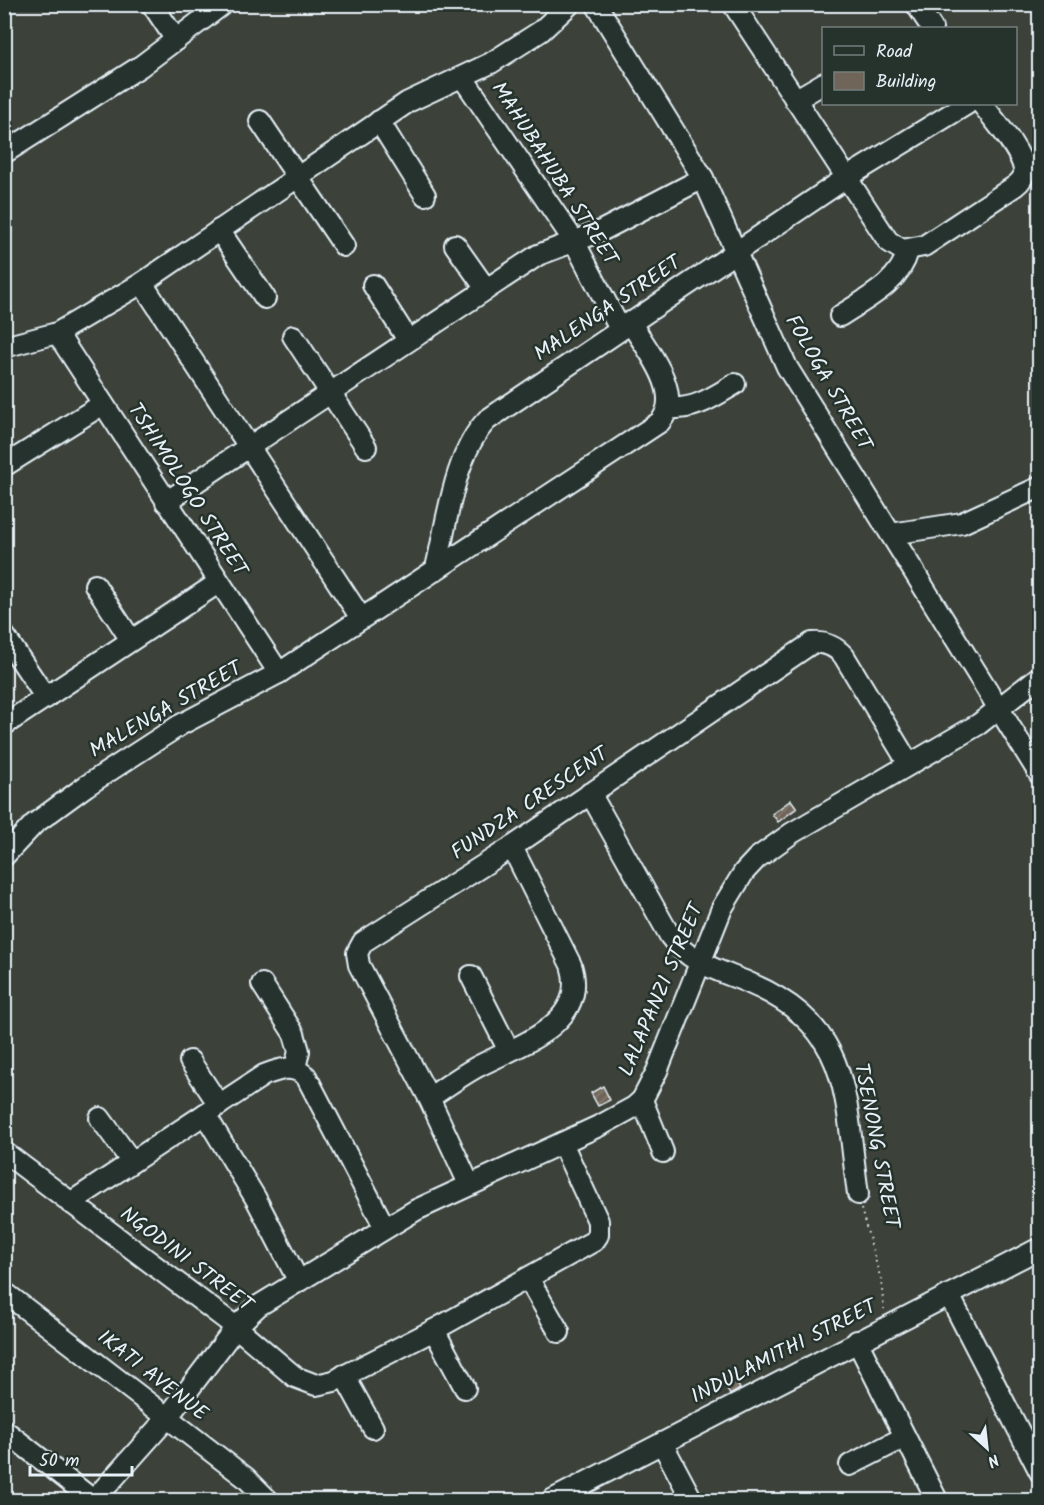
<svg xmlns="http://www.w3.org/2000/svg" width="1044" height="1505" viewBox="0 0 1044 1505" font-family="Kalam,sans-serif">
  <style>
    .building { fill: url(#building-hatch); stroke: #e8f1f8; stroke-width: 1.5 }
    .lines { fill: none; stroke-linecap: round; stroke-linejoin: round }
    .minor-casing { stroke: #e8f1f8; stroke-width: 24 }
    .path { stroke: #e8f1f8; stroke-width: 2; stroke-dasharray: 1.5 4.5; stroke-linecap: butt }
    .minor { stroke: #26332d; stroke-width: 20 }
    .labels { text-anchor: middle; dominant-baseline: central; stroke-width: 5; stroke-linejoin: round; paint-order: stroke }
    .street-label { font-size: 21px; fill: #e8f1f8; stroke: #26332d }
  </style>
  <defs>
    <pattern id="building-hatch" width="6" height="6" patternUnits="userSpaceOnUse" patternTransform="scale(1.5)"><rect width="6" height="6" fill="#706559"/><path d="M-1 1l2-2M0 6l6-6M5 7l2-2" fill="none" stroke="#847c72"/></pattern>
  </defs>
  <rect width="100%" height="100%" fill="#3c423a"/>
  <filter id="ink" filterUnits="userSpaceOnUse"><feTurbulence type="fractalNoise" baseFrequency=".0167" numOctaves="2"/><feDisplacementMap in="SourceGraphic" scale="12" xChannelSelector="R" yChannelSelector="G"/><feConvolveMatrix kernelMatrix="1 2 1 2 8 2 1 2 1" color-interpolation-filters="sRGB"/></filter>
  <g filter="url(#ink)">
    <!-- building -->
    <g class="building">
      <polygon points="791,800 797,808 778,822 772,814"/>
      <polygon points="603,1086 610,1100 598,1106 591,1093"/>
      <polygon points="733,1374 740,1389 730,1395 722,1379"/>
    </g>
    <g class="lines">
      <!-- minor casing -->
      <g class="minor-casing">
        <g id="minor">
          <polyline points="152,4 176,40"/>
          <polyline points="596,4 703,178 787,367 1040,775"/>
          <path d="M 733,4 L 888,241 L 902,250 L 924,246 L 1015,186 C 1020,182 1025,177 1024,170 C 1022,151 993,119 982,104"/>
          <polyline points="916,4 932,28"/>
          <polyline points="463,78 574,241 620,329"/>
          <polyline points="795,100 824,83"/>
          <polyline points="260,121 344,246"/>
          <polyline points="379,121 425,195"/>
          <polyline points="4,153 141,66 223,4"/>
          <polyline points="219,230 265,298"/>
          <polyline points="455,245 486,289"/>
          <polyline points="142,283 361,618"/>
          <polyline points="373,285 408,340"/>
          <path d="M 840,316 C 867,298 899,284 908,251"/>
          <polyline points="57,333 279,673"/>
          <polyline points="293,336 366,447"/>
          <polyline points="4,347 57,333 142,283 408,102 491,63 541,31 570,4"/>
          <path d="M 669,408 C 695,410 713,397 735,384"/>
          <polyline points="4,466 103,404"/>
          <polyline points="166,502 538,255 599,232 703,178"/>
          <polyline points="891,534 962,523 1040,487"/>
          <path d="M 436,568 C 447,523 454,454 487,420 L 846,178 L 967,104"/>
          <polyline points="95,585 131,640"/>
          <polyline points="4,635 46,698"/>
          <polyline points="4,725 218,583"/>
          <path d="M 590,793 L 670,936 C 689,963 718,970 747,982 C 854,1027 844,1097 858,1194"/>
          <path d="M 4,856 L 34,824 L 86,786 L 180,725 L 279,673 L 660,422 C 685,394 646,348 630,322"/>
          <polyline points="471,976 509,1051"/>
          <polyline points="262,984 294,1034 299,1051 295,1068"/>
          <polyline points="190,1061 219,1105"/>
          <path d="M 429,1098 C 444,1088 459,1077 475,1068 C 516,1046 590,1025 571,965 L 512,847"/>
          <polyline points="642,1100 663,1152"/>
          <polyline points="205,1114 256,1199 298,1280"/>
          <polyline points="100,1118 132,1162"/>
          <polyline points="4,1152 236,1327 295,1377 316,1385 334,1381 434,1330 594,1241 598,1235 598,1221 562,1143"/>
          <path d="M 469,1184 L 429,1098 L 359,965 L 357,953 L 363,942 L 512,847 L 812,643 C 826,642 835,646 844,656 L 909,764"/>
          <path d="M 70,1203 L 264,1075 C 280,1069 292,1064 306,1076 L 385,1228"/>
          <polyline points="528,1278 559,1332"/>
          <polyline points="4,1292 246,1478 268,1500"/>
          <polyline points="949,1295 1040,1472"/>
          <polyline points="434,1330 465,1388"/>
          <polyline points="857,1341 937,1500"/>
          <polyline points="344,1375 373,1428"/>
          <polyline points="4,1430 93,1500"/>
          <polyline points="662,1443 692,1500"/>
          <polyline points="850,1465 905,1437"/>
          <polyline points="94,1500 167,1418 236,1327 258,1306 416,1210 603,1124 634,1107 642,1100 657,1071 722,908 744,872 757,858 792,833 979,724 1040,676"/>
          <polyline points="552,1500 1040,1248"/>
        </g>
      </g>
      <!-- path -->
      <polyline class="path" points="861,1209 881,1280 884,1309"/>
      <!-- minor -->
      <use href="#minor" class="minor"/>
    </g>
  </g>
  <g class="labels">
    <!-- street labels -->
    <g class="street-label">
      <text transform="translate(554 174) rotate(57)">MAHUBAHUBA STREET</text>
      <text transform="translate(608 309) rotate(-34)">MALENGA STREET</text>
      <text transform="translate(828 383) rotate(60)">FOLOGA STREET</text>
      <text transform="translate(187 490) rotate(57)">TSHIMOLOGO STREET</text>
      <text transform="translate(166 710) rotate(-30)">MALENGA STREET</text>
      <text transform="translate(530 804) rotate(-34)">FUNDZA CRESCENT</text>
      <text transform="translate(662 990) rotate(-67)">LALAPANZI STREET</text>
      <text transform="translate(876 1146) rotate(79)">TSENONG STREET</text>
      <text transform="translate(186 1260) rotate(37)">NGODINI STREET</text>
      <text transform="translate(784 1352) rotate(-27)">INDULAMITHI STREET</text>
      <text transform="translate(152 1376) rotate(38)">IKATI AVENUE</text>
    </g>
  </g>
  <!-- margin -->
  <rect width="1044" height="1505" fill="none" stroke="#26332d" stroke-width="24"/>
  <rect x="12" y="12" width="1020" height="1481" fill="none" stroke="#e8f1f8" stroke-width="2" filter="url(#ink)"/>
  <!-- legend -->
  <rect x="822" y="27" width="195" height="78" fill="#26332d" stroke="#747f7e" stroke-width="1.5"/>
  <rect x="834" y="46" width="30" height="9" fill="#26332d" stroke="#747f7e" stroke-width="1.5"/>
  <text x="876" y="57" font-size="18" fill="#e8f1f8">Road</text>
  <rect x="834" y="72" width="30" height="18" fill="#706559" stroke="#747f7e" stroke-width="1.5"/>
  <text x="876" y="87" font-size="18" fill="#e8f1f8">Building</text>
  <!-- north arrow -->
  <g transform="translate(987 1448) rotate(153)" stroke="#26332d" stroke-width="4.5" paint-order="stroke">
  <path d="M0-4.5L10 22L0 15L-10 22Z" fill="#e8f1f8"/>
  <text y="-9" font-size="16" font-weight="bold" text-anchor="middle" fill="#e8f1f8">N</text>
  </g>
  <!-- scale -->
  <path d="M30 1466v9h102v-9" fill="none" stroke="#e8f1f8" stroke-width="3"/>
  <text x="39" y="1466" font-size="18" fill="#e8f1f8" stroke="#26332d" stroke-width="4.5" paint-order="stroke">50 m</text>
</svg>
